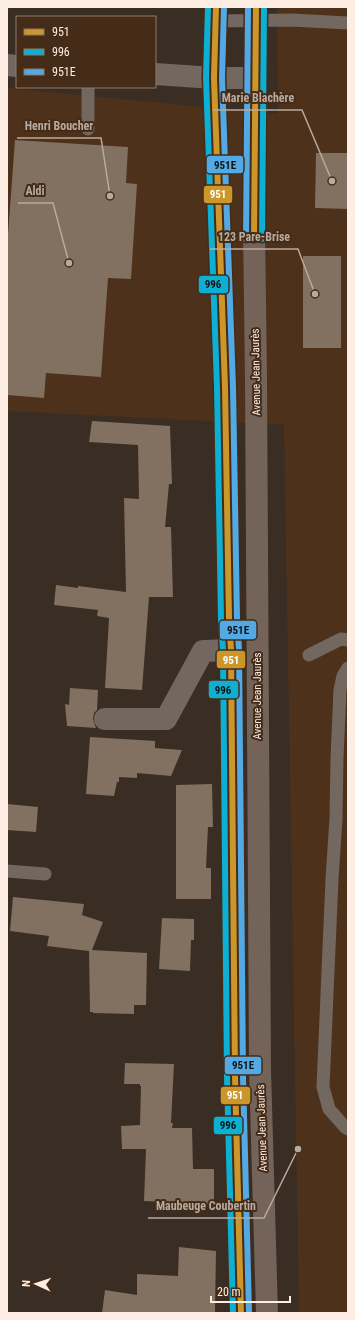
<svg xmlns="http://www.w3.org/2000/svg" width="355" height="1320" viewBox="0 0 355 1320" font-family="'Roboto Condensed',sans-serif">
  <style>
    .built { fill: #4d311b }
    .building { fill: #827061 }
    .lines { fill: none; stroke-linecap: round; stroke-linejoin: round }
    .lane { stroke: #726860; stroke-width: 13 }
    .street { stroke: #726860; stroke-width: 22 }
    .primary { stroke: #736359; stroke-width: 22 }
    .bus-1-casing { stroke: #442c19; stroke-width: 9 }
    .bus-2-casing { stroke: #442c19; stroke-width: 9 }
    .bus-3-casing { stroke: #442c19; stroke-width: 9 }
    .bus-1 { stroke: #cc962a; stroke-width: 6 }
    .bus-2 { stroke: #0dafd3; stroke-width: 6 }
    .bus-3 { stroke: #53a9e4; stroke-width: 6 }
    .labels { text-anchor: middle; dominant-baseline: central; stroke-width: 4; stroke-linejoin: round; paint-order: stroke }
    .street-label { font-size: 11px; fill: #feede2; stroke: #442c19 }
    .leader { fill: none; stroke: #b9aa9f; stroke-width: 1.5 }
    .callout-dot { fill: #b9aa9f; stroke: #442c19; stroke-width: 1.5 }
    .callout-label { font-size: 12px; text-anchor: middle; font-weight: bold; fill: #b9aa9f; stroke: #442c19; stroke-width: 4; stroke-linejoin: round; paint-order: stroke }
    .line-badge { stroke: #442c19; stroke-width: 1.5 }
    .badge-label { font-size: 11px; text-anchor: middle; font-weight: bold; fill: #fff }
    .pale-badge-label { font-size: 11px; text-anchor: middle; font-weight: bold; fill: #111 }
  </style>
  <rect width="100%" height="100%" fill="#3a2d23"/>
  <!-- built -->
  <polygon class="built" points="277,7 348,7 348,1313 299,1313 284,425 7,411 7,88 278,114"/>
  <!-- building -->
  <g class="building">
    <polygon points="15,140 128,147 126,183 137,184 131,279 108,278 101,377 46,373 44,398 7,395 7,248"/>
    <polygon points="316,153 348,153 348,209 315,208"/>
    <rect x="303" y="256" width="38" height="92"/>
    <polygon points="92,421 170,426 172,484 169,484 165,527 171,527 173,597 149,597 142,690 105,688 109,618 97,616 98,610 54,605 56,585 78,588 78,586 126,592 124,498 139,499 138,445 89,442"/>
    <polygon points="70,688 98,690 97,710 94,713 93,719 96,728 67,726 65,704 69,705"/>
    <polygon points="90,737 155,741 155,748 182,750 171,776 137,773 137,778 119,777 119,782 117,782 114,796 86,794"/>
    <polygon points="212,784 213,827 208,827 206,868 211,868 211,899 176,899 176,785"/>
    <polygon points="7,804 38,807 36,832 7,830"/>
    <polygon points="13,897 84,904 82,915 103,922 92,950 147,953 146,1005 134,1005 134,1014 93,1013 93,1012 90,1012 89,951 47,946 49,936 10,931"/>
    <polygon points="162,918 194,919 194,940 191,940 190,971 159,969"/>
    <polygon points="125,1063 174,1064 171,1123 173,1123 172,1128 192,1128 193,1169 214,1169 214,1204 165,1204 165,1202 144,1201 146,1149 122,1149 121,1126 140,1125 141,1086 140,1086 140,1084 124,1084"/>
    <polygon points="179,1247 216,1251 215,1313 102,1313 105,1290 137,1295 137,1274 178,1276"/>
  </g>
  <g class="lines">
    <!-- lane -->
    <g class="lane">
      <polyline points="216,21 292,20 348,23"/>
      <polyline points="88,129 88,87"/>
      <polyline points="309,655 341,639 348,640"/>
      <polyline points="348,668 343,676 340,690 337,758 336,819 332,879 323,1087 329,1109 345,1127 348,1129"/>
      <polyline points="7,871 45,874"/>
    </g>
    <!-- street -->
    <g class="street">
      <polyline points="7,65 17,66"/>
      <polyline points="155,74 214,78 255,78"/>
      <polyline points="105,719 166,719 203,651 231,650"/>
    </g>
    <!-- primary -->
    <g class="primary">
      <polyline points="216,7 214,78 225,387 229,619 231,650 235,1076 241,1313"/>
      <polyline points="256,7 254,227 256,378 260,1070 267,1313"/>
    </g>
    <!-- bus-1 casing -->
    <g class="bus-1-casing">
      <g id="bus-1">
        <polyline points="216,7 214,78 225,387 229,619 231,650 235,1076 241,1313"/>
        <polyline points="254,239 256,7"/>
      </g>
    </g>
    <!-- bus-2 casing -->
    <g class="bus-2-casing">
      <g id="bus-2">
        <polyline points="208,7 206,78 217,387 221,619 223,650 227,1076 233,1313"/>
        <polyline points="262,239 264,7"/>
      </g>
    </g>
    <!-- bus-3 casing -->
    <g class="bus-3-casing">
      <g id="bus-3">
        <polyline points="224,7 222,78 233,387 237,619 239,650 243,1076 249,1313"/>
        <polyline points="246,239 248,7"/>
      </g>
    </g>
    <!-- bus-1 -->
    <use href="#bus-1" class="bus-1"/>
    <!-- bus-2 -->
    <use href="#bus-2" class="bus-2"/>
    <!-- bus-3 -->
    <use href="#bus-3" class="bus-3"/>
  </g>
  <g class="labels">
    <!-- street labels -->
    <g class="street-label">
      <text transform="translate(256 372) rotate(-91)">Avenue Jean Jaurès</text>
      <text transform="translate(257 696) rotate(-90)">Avenue Jean Jaurès</text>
      <text transform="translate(262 1128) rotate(-92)">Avenue Jean Jaurès</text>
    </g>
  </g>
  <!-- callouts -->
  <path class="leader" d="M332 181L302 110H213M110 196L101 138H17M69 263L53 203H18M315 294L298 249H210M298 1149L264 1218H148"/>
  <g class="callout-dot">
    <circle cx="332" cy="181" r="4"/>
    <circle cx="110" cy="196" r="4"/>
    <circle cx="69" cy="263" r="4"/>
    <circle cx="315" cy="294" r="4"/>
    <circle cx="298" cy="1149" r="4"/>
  </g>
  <g class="callout-label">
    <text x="258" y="102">Marie Blachère</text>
    <text x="59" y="130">Henri Boucher</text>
    <text x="35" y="195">Aldi</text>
    <text x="254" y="241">123 Pare-Brise</text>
    <text x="206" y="1210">Maubeuge Coubertin</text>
  </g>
  <g class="line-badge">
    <rect x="206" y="155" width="38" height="19" rx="4" fill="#53a9e4"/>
    <rect x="203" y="185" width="30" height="19" rx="4" fill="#cc962a"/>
    <rect x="198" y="275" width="31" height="19" rx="4" fill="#0dafd3"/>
    <rect x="219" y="620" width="38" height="20" rx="4" fill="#53a9e4"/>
    <rect x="216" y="650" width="30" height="19" rx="4" fill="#cc962a"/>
    <rect x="208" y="680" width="31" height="19" rx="4" fill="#0dafd3"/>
    <rect x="224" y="1056" width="38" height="19" rx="4" fill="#53a9e4"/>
    <rect x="220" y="1086" width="31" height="19" rx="4" fill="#cc962a"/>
    <rect x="213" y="1116" width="30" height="19" rx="4" fill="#0dafd3"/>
  </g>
  <g class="badge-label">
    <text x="218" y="198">951</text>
    <text x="231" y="664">951</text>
    <text x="235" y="1099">951</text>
  </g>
  <g class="pale-badge-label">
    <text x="225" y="169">951E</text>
    <text x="213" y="288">996</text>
    <text x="238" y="634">951E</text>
    <text x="223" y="694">996</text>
    <text x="243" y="1069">951E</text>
    <text x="228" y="1129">996</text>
  </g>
  <!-- border -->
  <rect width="355" height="1320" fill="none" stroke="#feede2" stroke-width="16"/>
  <!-- legend -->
  <rect x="16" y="16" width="140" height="72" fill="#442c19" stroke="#8e7969"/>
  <rect x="24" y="29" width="20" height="6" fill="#cc962a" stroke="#8e7969"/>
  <text x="52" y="36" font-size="12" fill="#feede2">951</text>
  <rect x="24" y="49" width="20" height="6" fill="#0dafd3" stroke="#8e7969"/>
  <text x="52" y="56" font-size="12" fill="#feede2">996</text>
  <rect x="24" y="69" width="20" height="6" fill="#53a9e4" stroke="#8e7969"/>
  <text x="52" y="76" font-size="12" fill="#feede2">951E</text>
  <!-- north arrow -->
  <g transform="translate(36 1284) rotate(273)" stroke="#442c19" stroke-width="3" paint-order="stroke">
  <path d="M0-3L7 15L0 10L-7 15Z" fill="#feede2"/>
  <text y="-6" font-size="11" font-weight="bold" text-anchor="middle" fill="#feede2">N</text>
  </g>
  <!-- scale -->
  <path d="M211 1296v6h79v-6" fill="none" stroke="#feede2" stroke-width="2"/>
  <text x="217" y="1296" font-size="12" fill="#feede2" stroke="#442c19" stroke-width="3" paint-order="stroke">20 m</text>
</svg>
